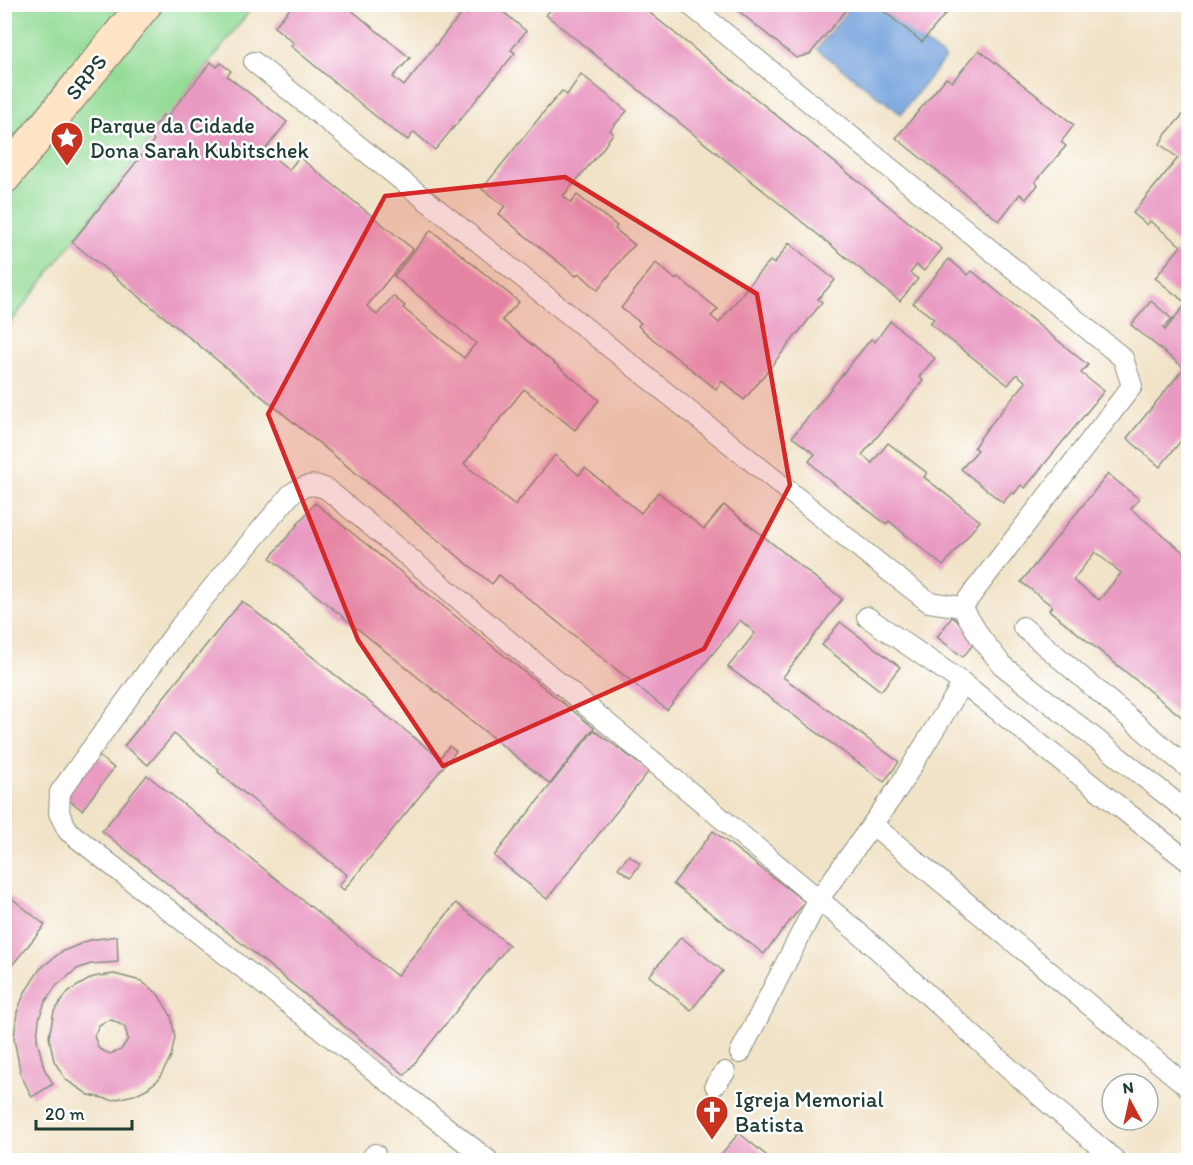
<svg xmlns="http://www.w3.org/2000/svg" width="1193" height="1165" viewBox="0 0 1193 1165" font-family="Itim,sans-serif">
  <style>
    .green { fill: #94dc97; stroke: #5a8c66; stroke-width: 1.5 }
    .water { fill: #74a3dd; stroke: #4a7088; stroke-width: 1.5 }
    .building { fill: #e99ac2; fill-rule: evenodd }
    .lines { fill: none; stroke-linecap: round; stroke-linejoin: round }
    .service-casing { stroke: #88907e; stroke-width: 22 }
    .secondary-casing { stroke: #88907e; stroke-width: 36 }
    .service { stroke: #fff; stroke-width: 20 }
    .secondary { stroke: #ffe4c6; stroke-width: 33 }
    .marked { fill: #d62828; fill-opacity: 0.2; stroke: #d62828; stroke-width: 4.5; stroke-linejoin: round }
    .labels { text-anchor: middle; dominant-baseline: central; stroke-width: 5; stroke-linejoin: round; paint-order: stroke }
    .street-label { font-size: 22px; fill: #1f3d34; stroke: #fff }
    .poi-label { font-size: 22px; fill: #1f3d34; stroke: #fff; text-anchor: start }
  </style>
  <rect width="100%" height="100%" fill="#fff"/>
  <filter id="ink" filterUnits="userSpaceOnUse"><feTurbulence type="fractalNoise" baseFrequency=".0167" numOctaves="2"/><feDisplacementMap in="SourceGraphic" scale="12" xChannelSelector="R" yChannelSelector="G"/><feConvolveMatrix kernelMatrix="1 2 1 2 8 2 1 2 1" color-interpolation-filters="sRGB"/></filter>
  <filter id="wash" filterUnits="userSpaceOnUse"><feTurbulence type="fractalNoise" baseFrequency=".008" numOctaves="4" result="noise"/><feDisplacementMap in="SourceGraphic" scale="24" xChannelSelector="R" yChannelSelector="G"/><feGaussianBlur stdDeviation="1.35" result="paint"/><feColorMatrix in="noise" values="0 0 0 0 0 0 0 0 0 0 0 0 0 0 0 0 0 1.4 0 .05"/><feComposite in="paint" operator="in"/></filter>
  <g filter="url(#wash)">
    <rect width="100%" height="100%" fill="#f1e3c8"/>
    <!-- green -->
    <polygon class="green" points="5,5 254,5 5,330"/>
    <!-- water -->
    <polygon class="water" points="852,5 876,5 945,58 901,114 817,49"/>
    <g id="blocks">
      <!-- building -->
      <g class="building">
        <polygon points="294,4 344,4 410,58 393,77 404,86 450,27 464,12 467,15 476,4 494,4 526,31 511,50 515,53 435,150 414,132 408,140 391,129 291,46 294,43 274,27"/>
        <polygon points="730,4 851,4 810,54 796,58"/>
        <polygon points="875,4 938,4 947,12 922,42"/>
        <polygon points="555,5 640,5 942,249 924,271 917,265 910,273 918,279 900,301 546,15"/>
        <polygon points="979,50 1074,125 1061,142 1066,146 1035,182 1038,185 1026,199 1020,194 999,221 896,138 946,78 952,82"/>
        <polygon points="211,62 217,67 221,63 231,71 227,76 287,122 265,150 289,170 299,157 413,249 367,306 377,315 393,296 405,306 403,308 464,358 476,343 394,276 431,230 519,302 502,320 599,400 575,430 524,389 464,464 515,505 555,455 579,475 585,468 641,513 658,492 704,529 724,505 842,599 783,677 899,762 884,782 728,667 755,633 740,620 667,710 499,575 492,584 72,242 154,140 149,135 163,115 166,118"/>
        <polygon points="581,74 627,111 610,130 613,133 602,150 563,196 571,203 577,195 617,226 615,229 635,245 626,253 598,290 579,273 576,276 518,230 499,214 505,206 482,189 548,107 562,91 567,95"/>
        <polygon points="1188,109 1188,236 1186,239 1188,241 1188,299 1186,303 1155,278 1181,246 1150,221 1147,225 1133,213 1178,158 1160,144 1165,135"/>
        <polygon points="789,243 835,280 818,299 822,302 810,318 744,400 722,381 716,389 654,340 638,326 641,323 621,308 656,263 676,280 678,277 718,309 711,316 719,323 757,275 770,261 774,264"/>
        <polygon points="949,259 968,275 972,271 1088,365 1081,373 1104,391 1025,488 1021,485 1014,494 1012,492 1003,503 961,469 978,450 974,447 986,430 1026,382 1017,374 1008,385 945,336 930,323 934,319 913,303"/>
        <polygon points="1151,301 1172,319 1163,328 1165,330 1188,301 1188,432 1160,467 1127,438 1184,368 1131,325"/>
        <polygon points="890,321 935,358 919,377 923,380 911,396 862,455 872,463 888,443 927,473 924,477 980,521 943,566 889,521 886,524 823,475 809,461 815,454 792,437 858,355 871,339 875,342"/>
        <path d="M 1108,474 L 1139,499 L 1131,509 L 1188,556 L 1188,722 L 1049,610 L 1052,606 L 1021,582 ZM 1095,552 L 1121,573 L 1099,600 L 1073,580 Z"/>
        <polygon points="315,503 594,728 550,784 270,558"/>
        <polygon points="242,601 440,758 449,746 456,751 344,890 339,886 347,875 218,772 219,770 174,734 148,765 124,746"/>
        <polygon points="952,617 979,637 963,657 937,637"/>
        <polygon points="840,622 900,667 881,691 822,645"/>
        <polygon points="594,730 649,771 547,899 494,856"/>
        <polygon points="88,748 114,768 82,810 56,790"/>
        <polygon points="147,775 397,976 456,903 509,945 405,1075 102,831"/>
        <polygon points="713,831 805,902 764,954 673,884"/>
        <polygon points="629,855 640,864 631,877 618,868"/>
        <polygon points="4,892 45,925 4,975"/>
        <polygon points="117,936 118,962 91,964 77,969 56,986 45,1002 39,1019 37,1040 44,1068 53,1084 32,1097 21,1075 14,1039 17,1012 25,992 40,969 61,952 90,940"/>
        <polygon points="681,937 723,971 691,1010 649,976"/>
        <path d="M 114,974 L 141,981 L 158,994 L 171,1016 L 175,1037 L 171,1057 L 158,1080 L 148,1088 L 134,1095 L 112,1100 L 89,1095 L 66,1080 L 54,1061 L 49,1037 L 54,1011 L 69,991 L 93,977 ZM 112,1020 L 125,1027 L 128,1039 L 121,1050 L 110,1054 L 99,1049 L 94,1036 L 99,1025 L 106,1021 Z"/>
        <polygon points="739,1133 772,1160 716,1160"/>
      </g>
    </g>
  </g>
  <g filter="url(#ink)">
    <use href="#blocks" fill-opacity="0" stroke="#88907e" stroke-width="1.5"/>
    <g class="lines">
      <!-- service casing -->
      <g class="service-casing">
        <g id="service">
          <polyline points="689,4 1123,358 1132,386 962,607"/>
          <polyline points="254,62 886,569 929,602 962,607 980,637 1002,665 1188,812"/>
          <polyline points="867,617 963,683 1188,861"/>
          <polyline points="1023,627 1188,768"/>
          <polyline points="873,825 1188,1087"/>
          <polyline points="740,1053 818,900 897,790 963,683"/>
          <polyline points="715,1085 725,1072"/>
          <polyline points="370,1160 375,1154"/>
          <path d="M 488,1160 L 68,831 L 59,813 L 60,792 L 181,625 L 291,494 C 304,485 314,482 328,490 L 866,939 L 1040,1096 L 1115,1160"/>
        </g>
      </g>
      <!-- secondary casing -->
      <g class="secondary-casing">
        <polyline id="secondary" points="4,177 145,4"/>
      </g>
      <!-- service -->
      <use href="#service" class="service"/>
      <!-- secondary -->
      <use href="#secondary" class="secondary"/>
    </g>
  </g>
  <!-- marked area -->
  <path class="marked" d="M 565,177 L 757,294 L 790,485 L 704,649 L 443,766 L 358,640 L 268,414 L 385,196 Z"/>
  <!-- icons -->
  <defs>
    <g id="sight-pin" transform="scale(1.725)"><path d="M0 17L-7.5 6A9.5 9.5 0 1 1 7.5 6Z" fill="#c8321e" stroke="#fff"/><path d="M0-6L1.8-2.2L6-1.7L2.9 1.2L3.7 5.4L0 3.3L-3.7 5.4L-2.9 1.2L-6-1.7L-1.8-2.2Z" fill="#fff"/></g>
    <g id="church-pin" transform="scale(1.725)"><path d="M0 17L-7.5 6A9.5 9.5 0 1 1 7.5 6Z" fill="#c8321e" stroke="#fff"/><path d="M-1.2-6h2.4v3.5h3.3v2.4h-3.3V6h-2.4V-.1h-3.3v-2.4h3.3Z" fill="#fff"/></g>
  </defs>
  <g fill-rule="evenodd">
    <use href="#sight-pin" x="67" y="138"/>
    <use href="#church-pin" x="712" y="1112"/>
  </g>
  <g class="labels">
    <!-- street labels -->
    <g class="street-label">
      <text transform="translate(86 77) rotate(-51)">SRPS</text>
    </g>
    <!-- poi labels -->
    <g class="poi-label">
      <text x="90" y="125">Parque da Cidade<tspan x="90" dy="25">Dona Sarah Kubitschek</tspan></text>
      <text x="735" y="1099">Igreja Memorial<tspan x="735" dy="25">Batista</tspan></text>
    </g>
  </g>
  <!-- margin -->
  <rect width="1193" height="1165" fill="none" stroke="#fff" stroke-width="24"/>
  <!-- north arrow -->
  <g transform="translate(1130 1102) rotate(352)"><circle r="28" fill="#ffffff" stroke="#a5b1ae" stroke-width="1.5"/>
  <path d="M0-4.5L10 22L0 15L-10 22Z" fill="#c8321e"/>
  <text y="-9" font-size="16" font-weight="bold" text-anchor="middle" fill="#1f3d34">N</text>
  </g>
  <!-- scale -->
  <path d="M36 1120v9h96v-9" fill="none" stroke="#1f3d34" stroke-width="3"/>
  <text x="45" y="1120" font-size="18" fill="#1f3d34" stroke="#ffffff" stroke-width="4.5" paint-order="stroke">20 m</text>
</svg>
